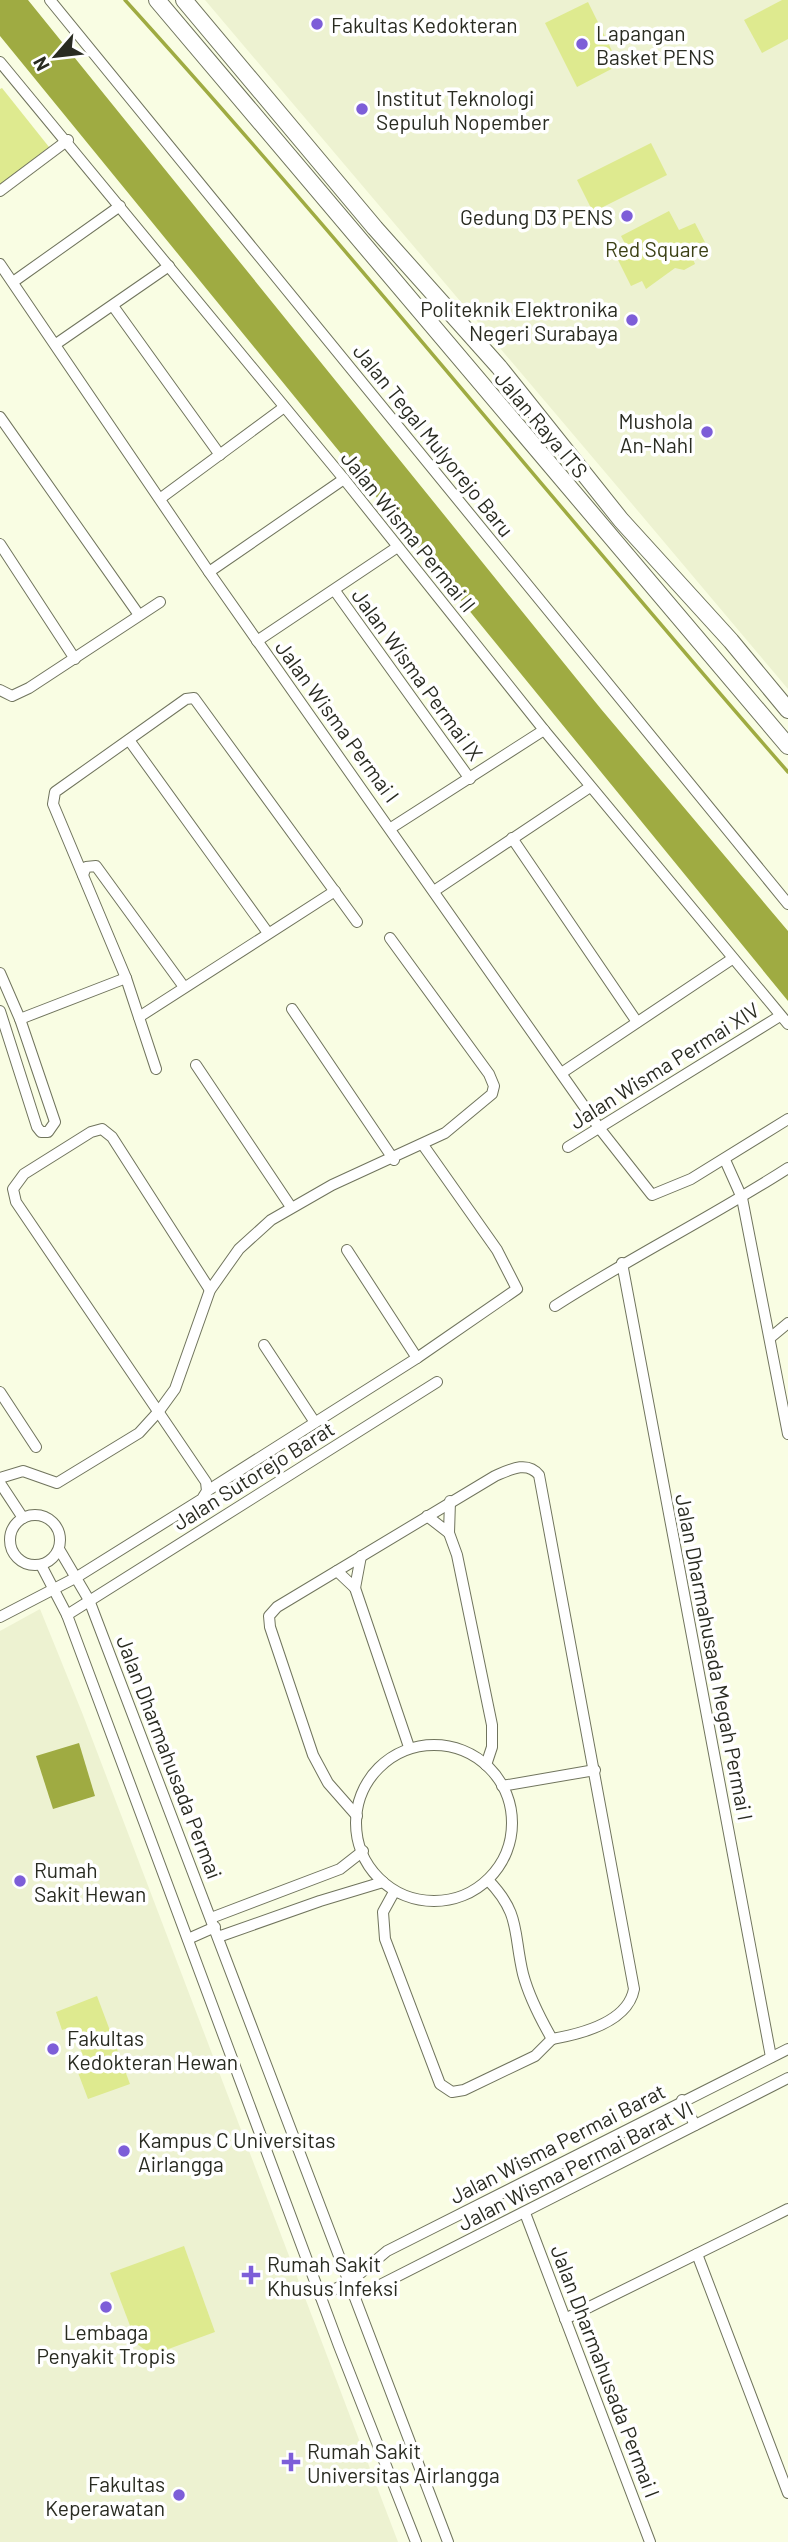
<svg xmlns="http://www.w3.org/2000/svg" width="788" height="2542" viewBox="0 0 788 2542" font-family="Barlow,sans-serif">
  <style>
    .built { fill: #edf2d1 }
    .green { fill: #deea8f }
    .water { fill: #9fab42 }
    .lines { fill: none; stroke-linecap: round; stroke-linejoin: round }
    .stream { stroke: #9fab42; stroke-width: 3.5 }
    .minor-casing { stroke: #70745d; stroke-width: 12 }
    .primary-casing { stroke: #70745d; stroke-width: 18 }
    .minor { stroke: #fff; stroke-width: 10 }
    .primary { stroke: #fff; stroke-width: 16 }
    .poi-dot { fill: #7d5ed8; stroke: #fff; stroke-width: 2.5 }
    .labels { text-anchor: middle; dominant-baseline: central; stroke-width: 7; stroke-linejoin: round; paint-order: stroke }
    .poi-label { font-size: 21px; fill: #292b21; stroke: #fff; text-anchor: start }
    .park-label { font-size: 21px; fill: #3c4116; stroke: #fff }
    .street-label { font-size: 21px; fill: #292b21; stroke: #fff }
  </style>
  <rect width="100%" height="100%" fill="#f9fde3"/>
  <!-- built -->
  <g class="built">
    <polygon points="205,0 788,0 788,689 627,498"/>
    <polygon points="40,1609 83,1715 398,2542 0,2542 0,1631"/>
  </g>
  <!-- green -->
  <g class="green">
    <polygon points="782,0 788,0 788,39 762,53 744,20"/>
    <polygon points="588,2 619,65 577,87 545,23"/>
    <polygon points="2,88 49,147 0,185 0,89"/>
    <polygon points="651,143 667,175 593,212 577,180"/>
    <polygon points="669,211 679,230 695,223 708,248 692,257 695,264 684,270 675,268 646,289 642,281 631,286 618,260 630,253 621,236"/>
    <polygon points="97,1996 130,2084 88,2099 77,2070 87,2066 72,2027 62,2030 56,2012"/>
    <polygon points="184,2246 215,2332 152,2355 137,2344 110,2273"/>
  </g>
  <!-- water -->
  <g class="water">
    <polygon points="0,0 28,0 601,709 788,931 788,1001 0,36"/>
    <polygon points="79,1743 95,1796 53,1809 36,1756"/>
  </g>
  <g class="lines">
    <!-- stream -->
    <path class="stream" d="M 125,0 C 353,252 565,517 788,772"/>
    <!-- minor casing -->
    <g class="minor-casing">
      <g id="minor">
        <polyline points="50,0 788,904"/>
        <polyline points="0,62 344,479 544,730 788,1024"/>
        <polyline points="0,191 68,140"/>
        <polyline points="0,264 209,572 600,1129 652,1195 691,1179 788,1119"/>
        <polyline points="13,282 120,206"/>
        <polyline points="113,306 220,455"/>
        <polyline points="56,344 169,266"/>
        <polyline points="0,417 139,615"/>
        <polyline points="161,498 283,408"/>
        <polyline points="0,544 75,659"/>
        <polyline points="209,572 344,479"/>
        <polyline points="335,591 470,779"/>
        <polyline points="257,641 396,548"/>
        <polyline points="0,690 12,696 29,688 160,602"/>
        <polyline points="129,740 268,933"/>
        <polyline points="391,828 544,730"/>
        <polyline points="512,838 637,1022"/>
        <polyline points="83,875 86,867 96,866 184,987"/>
        <polyline points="434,891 590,787"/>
        <polyline points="0,973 20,1019 55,1122 48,1132 41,1132 37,1127 0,1011"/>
        <polyline points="292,1009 394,1160"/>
        <polyline points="139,1017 335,891"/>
        <polyline points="20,1019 126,978"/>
        <polyline points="196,1065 291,1207"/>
        <polyline points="156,1069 126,978 53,804 55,792 186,699 194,698 357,922"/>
        <polyline points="563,1072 732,959"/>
        <polyline points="568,1147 780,1016"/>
        <polyline points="725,1160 742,1198 788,1434"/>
        <polyline points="347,1250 417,1358"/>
        <polyline points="622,1263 771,2057"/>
        <path d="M 555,1306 C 631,1257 712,1217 788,1168"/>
        <polyline points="770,1338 788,1323"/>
        <polyline points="264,1345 314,1421"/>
        <polyline points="0,1392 36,1447"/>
        <polyline points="0,1478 23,1471 57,1483 139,1433 159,1411 175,1389 210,1290 239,1249 271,1220 332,1185 445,1133 492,1094 494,1086 489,1074 390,938"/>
        <polyline points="0,1483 23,1518"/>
        <polyline points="207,1491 417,1358 517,1289 497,1250 423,1145"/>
        <circle cx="35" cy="1540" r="25"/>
        <polyline points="427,1516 449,1533 450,1501"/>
        <polyline points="449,1533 457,1555 492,1725 492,1747 486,1765"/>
        <polyline points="59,1549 89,1600 448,2542"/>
        <polyline points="41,1565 67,1615 339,2346 416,2542"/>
        <polyline points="337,1571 355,1588 361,1556"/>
        <polyline points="355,1588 409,1747"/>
        <polyline points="67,1615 437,1382"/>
        <polyline points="0,1617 77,1577 202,1499 207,1491 206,1482 16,1202 13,1189 24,1174 91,1132 102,1129 112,1137 210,1290"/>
        <circle cx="434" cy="1823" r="78"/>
        <polyline points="502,1786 595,1770"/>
        <path d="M 357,1816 L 328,1783 L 313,1755 L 270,1627 L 269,1616 L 277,1607 L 495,1476 C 509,1470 527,1460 539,1475 L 634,1989 C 628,2022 581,2034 552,2039"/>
        <path d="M 488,1880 C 521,1914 513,1932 523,1974 C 529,1997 540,2018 552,2039"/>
        <polyline points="394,1892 383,1912 385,1939 440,2084 452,2092 464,2090 535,2056 552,2039"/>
        <polyline points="211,1918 340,1869 363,1851"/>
        <polyline points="218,1937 320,1901 383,1882"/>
        <polyline points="188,1939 215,1927"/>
        <polyline points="682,2100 695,2125"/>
        <polyline points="525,2213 650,2542"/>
        <polyline points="697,2254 788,2493"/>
        <polyline points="380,2285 788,2078"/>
        <polyline points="320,2296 350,2282 387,2251 788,2049"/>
        <polyline points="565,2319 788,2209"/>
      </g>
    </g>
    <!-- primary casing -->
    <g class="primary-casing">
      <g id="primary">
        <polyline points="157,0 788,746"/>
        <polyline points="184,0 375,228 499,367 621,520 731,641 788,710"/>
      </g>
    </g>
    <!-- minor -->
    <use href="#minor" class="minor"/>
    <!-- primary -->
    <use href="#primary" class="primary"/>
  </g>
  <!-- markers -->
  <g class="poi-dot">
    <circle cx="317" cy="24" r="7"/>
    <circle cx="582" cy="44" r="7"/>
    <circle cx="362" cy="109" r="7"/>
    <circle cx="627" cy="216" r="7"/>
    <circle cx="632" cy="320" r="7"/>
    <circle cx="707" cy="432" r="7"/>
    <circle cx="20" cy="1881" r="7"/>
    <circle cx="53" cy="2049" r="7"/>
    <circle cx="124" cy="2151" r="7"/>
    <path d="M247.5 2264.5h7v7h7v7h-7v7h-7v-7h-7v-7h7z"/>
    <circle cx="106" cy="2307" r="7"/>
    <path d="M287.5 2451.5h7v7h7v7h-7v7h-7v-7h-7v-7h7z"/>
    <circle cx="179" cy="2495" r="7"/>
  </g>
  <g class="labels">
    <!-- poi labels -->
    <g class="poi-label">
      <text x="331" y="24">Fakultas Kedokteran</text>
      <text x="596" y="32">Lapangan<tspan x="596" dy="24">Basket PENS</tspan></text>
      <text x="376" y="97">Institut Teknologi<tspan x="376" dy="24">Sepuluh Nopember</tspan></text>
      <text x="613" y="216" text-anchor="end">Gedung D3 PENS</text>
      <text x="618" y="308" text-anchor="end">Politeknik Elektronika<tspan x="618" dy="24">Negeri Surabaya</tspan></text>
      <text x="693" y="420" text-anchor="end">Mushola<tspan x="693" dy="24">An-Nahl</tspan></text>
      <text x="34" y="1869">Rumah<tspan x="34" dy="24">Sakit Hewan</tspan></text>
      <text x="67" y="2037">Fakultas<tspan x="67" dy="24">Kedokteran Hewan</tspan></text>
      <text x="138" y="2139">Kampus C Universitas<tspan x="138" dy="24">Airlangga</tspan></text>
      <text x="267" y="2263">Rumah Sakit<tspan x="267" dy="24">Khusus Infeksi</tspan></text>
      <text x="106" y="2331" text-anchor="middle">Lembaga<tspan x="106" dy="24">Penyakit Tropis</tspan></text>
      <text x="307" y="2450">Rumah Sakit<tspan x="307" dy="24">Universitas Airlangga</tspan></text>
      <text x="165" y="2483" text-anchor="end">Fakultas<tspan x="165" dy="24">Keperawatan</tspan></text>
    </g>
    <!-- park labels -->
    <g class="park-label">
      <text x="657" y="248">Red Square</text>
    </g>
    <!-- street labels -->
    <g class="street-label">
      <text transform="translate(542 424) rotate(50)">Jalan Raya ITS</text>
      <text transform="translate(434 440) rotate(51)">Jalan Tegal Mulyorejo Baru</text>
      <text transform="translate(409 531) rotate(51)">Jalan Wisma Permai II</text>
      <text transform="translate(418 674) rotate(54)">Jalan Wisma Permai IX</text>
      <text transform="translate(338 721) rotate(54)">Jalan Wisma Permai I</text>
      <text transform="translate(664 1065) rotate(-32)">Jalan Wisma Permai XIV</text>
      <text transform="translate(253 1475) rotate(-32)">Jalan Sutorejo Barat</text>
      <text transform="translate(715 1657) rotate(79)">Jalan Dharmahusada Megah Permai I</text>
      <text transform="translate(170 1757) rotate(69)">Jalan Dharmahusada Permai</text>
      <text transform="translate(557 2143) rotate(-27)">Jalan Wisma Permai Barat</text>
      <text transform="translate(575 2165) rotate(-27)">Jalan Wisma Permai Barat VI</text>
      <text transform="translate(606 2371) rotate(69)">Jalan Dharmahusada Permai I</text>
    </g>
  </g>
  <!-- north arrow -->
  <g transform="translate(56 56) rotate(242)" stroke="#ffffff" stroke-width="5" paint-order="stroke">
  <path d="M0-5L12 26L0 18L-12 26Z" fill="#292b21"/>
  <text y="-10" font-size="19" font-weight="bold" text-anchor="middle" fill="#292b21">N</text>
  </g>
</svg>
